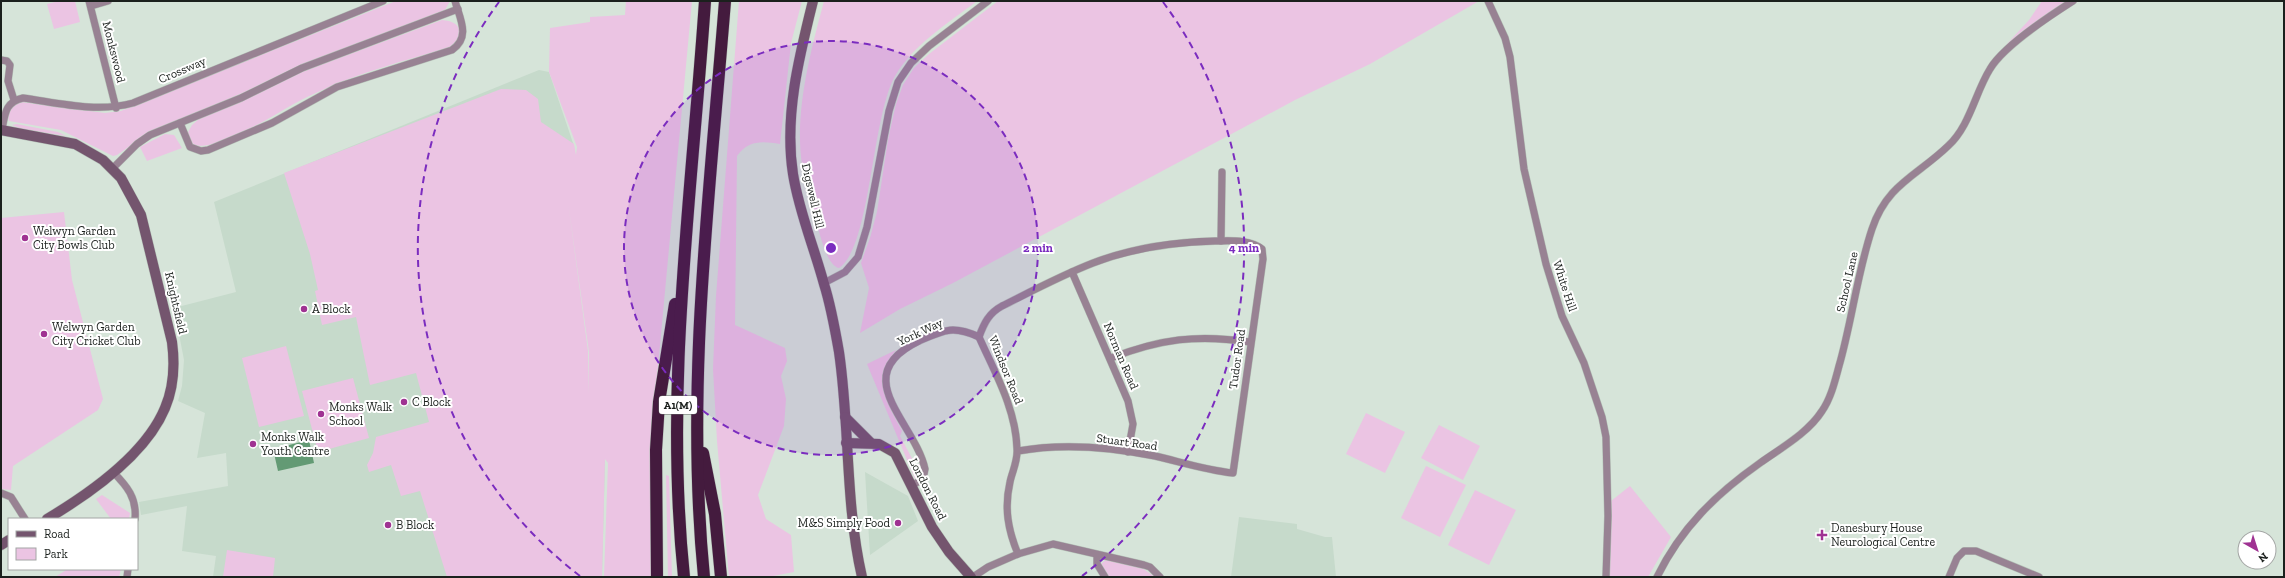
<svg xmlns="http://www.w3.org/2000/svg" width="2285" height="578" viewBox="0 0 2285 578" font-family="'Zilla Slab',serif">
  <style>
    .built { fill: #c6dacb }
    .green { fill: #ebc4e3; fill-rule: evenodd }
    .water { fill: #639a74 }
    .lines { fill: none; stroke-linecap: round; stroke-linejoin: round }
    .street-casing { stroke: #b4c1b7; stroke-width: 8 }
    .secondary-casing { stroke: #b4c1b7; stroke-width: 11 }
    .highway-casing { stroke: #b4c1b7; stroke-width: 13 }
    .street { stroke: #988293; stroke-width: 7 }
    .secondary { stroke: #74556e; stroke-width: 10 }
    .highway { stroke: #441b3e; stroke-width: 12 }
    .ring { fill: none; stroke: #7b2cbf; stroke-width: 2; stroke-dasharray: 7 5 }
    .poi-dot { fill: #9f3292; stroke: #fff; stroke-width: 1.5 }
    .labels { text-anchor: middle; dominant-baseline: central; stroke-width: 4; stroke-linejoin: round; paint-order: stroke }
    .shield { fill: #fff; stroke: #5f6361; stroke-width: 1 }
    .shield-label { font-size: 11px; font-weight: bold; fill: #1b201d }
    .street-label { font-size: 12px; fill: #1b201d; stroke: #fff }
    .poi-label { font-size: 12px; fill: #1b201d; stroke: #fff; text-anchor: start }
    .centre { fill: #7b2cbf; stroke: #fff; stroke-width: 2 }
    .ring-label { font-size: 12px; text-anchor: middle; font-weight: bold; fill: #7b2cbf; stroke: #fff; stroke-width: 4; stroke-linejoin: round; paint-order: stroke }
  </style>
  <rect width="100%" height="100%" fill="#d6e4d9"/>
  <!-- built -->
  <g class="built">
    <polygon points="539,70 549,72 574,146 566,203 587,395 586,424 605,459 602,577 213,577 216,556 182,551 187,506 141,515 139,502 228,486 226,453 197,458 205,413 178,401 182,386 184,360 174,308 236,292 214,202"/>
    <polygon points="865,472 908,496 918,521 870,555"/>
    <polygon points="1239,517 1297,524 1297,529 1325,537 1332,537 1336,577 1231,577"/>
  </g>
  <!-- green -->
  <g class="green">
    <polygon points="59,1 75,1 80,22 54,29 47,4"/>
    <path d="M 396,1 L 450,1 L 444,12 L 296,67 L 247,91 L 146,135 L 117,155 L 113,156 L 61,130 L 9,121 C 6,112 12,103 22,102 L 105,113 L 121,111 Z"/>
    <path d="M 626,1 L 692,1 L 652,431 L 654,577 L 604,577 L 608,463 L 605,459 L 602,577 L 447,577 L 420,491 L 401,496 L 391,465 L 369,472 L 367,465 L 373,453 L 376,437 L 429,422 L 416,373 L 370,385 L 356,317 L 322,325 L 315,291 L 318,290 L 310,254 L 284,173 L 501,89 L 526,90 L 538,99 L 541,122 L 574,144 L 576,155 L 577,147 L 549,72 L 550,28 L 590,22 L 590,17 L 625,15 ZM 568,202 L 589,352 L 588,394 L 588,351 Z"/>
    <path d="M 739,1 L 802,1 L 791,43 L 780,144 C 762,141 748,140 737,156 L 735,325 L 785,348 L 787,361 L 781,376 L 786,399 L 784,426 L 758,495 L 766,519 L 791,535 L 794,572 L 768,577 L 729,577 L 717,441 L 713,369 L 716,296 Z"/>
    <path d="M 824,1 L 977,1 C 948,23 913,45 895,76 C 871,119 871,247 839,268 C 829,266 823,245 820,235 C 813,212 806,189 802,164 C 794,113 811,50 824,1 Z"/>
    <polygon points="998,1 1479,1 1370,64 1295,100 953,283 900,309 860,333 869,288 861,263 870,238 877,212 888,140 896,104 903,85 914,68 929,54"/>
    <polygon points="2042,1 2066,1 2006,45 2029,20"/>
    <path d="M 442,20 C 452,21 458,23 461,33 L 458,42 L 448,48 C 404,61 360,72 318,92 C 292,103 269,120 243,132 C 226,139 209,150 191,144 L 187,134 L 192,125 L 199,119 L 304,71 Z"/>
    <polygon points="17,124 58,132 66,136 21,129 12,125"/>
    <polygon points="165,134 174,135 182,148 147,161 140,147"/>
    <polygon points="64,212 72,280 103,399 98,410 13,466 11,490 1,489 1,218"/>
    <polygon points="286,346 304,416 259,427 242,358"/>
    <path d="M 896,350 C 872,382 886,400 902,431 L 900,436 L 915,464 L 920,464 L 921,474 L 915,479 L 867,364 Z"/>
    <polygon points="353,378 369,438 318,452 302,391"/>
    <polygon points="1366,413 1405,432 1385,473 1346,454"/>
    <polygon points="1439,425 1480,446 1463,480 1421,458"/>
    <polygon points="1426,466 1466,485 1440,537 1401,518"/>
    <polygon points="666,475 669,476 672,577 668,577"/>
    <polygon points="1630,486 1671,537 1648,577 1609,577 1611,501"/>
    <polygon points="1475,490 1516,510 1489,565 1448,545"/>
    <polygon points="102,495 130,513 129,519 111,519 96,499"/>
    <polygon points="227,550 275,558 273,577 223,577"/>
    <polygon points="1107,559 1142,568 1155,577 1108,577 1101,564"/>
    <polygon points="68,569 121,569 119,577 55,577"/>
  </g>
  <!-- water -->
  <polygon class="water" points="309,440 314,463 278,471 273,449"/>
  <g class="lines">
    <!-- street casing -->
    <g class="street-casing">
      <g id="street">
        <polyline points="89,1 116,108"/>
        <polyline points="1488,1 1505,38 1510,57 1524,169 1546,264 1562,316 1584,363 1602,417 1606,437 1608,516 1606,577"/>
        <polyline points="91,6 108,1"/>
        <polyline points="1,60 7,61 10,65 8,81 14,100"/>
        <path d="M 180,123 L 190,147 L 201,151 L 208,150 L 272,123 L 337,87 L 452,50 C 471,37 460,19 455,1"/>
        <path d="M 2,130 C 5,114 5,102 23,98 C 59,103 97,113 133,103 L 383,1"/>
        <polyline points="112,169 137,144 150,135 241,98 302,68 458,9"/>
        <polyline points="1221,241 1222,172"/>
        <polyline points="1072,272 1128,401 1133,424 1128,452"/>
        <polyline points="824,283 845,272 858,257 867,227 889,111 898,82 911,63 929,46 988,1"/>
        <path d="M 1111,358 C 1160,339 1197,334 1250,342"/>
        <path d="M 1018,451 C 1062,443 1110,447 1155,456 C 1181,462 1206,470 1233,473 L 1263,259 L 1262,249 C 1250,239 1230,241 1215,241 C 1173,242 1132,248 1093,263 C 1062,275 1032,291 1002,306 C 989,313 984,323 979,337 C 995,373 1016,409 1017,449 C 1018,461 1012,472 1010,482 C 1004,508 1008,530 1018,554"/>
        <path d="M 113,472 C 127,486 137,498 135,519"/>
        <path d="M 911,486 L 923,479 L 925,469 C 915,422 846,376 919,341 C 944,330 953,325 979,337"/>
        <polyline points="1,493 11,497 25,519"/>
        <polyline points="1097,555 1097,564 1105,577"/>
        <polyline points="127,577 128,569"/>
        <polyline points="973,577 988,567 1018,554 1053,544 1144,565 1150,567 1160,577"/>
        <path d="M 1657,577 C 1681,528 1716,494 1760,463 C 1781,448 1808,433 1822,411 C 1831,398 1835,381 1839,366 C 1852,321 1857,274 1872,229 C 1887,184 1917,176 1948,146 C 1970,126 1975,93 1990,69 C 2003,47 2051,15 2073,1"/>
        <polyline points="1949,577 1957,558 1964,551 1976,551 2039,577"/>
      </g>
    </g>
    <!-- secondary casing -->
    <g class="secondary-casing">
      <g id="secondary">
        <path d="M 813,1 C 799,57 784,116 793,174 C 799,212 814,247 824,284 C 831,306 835,329 839,352 C 850,427 845,503 862,577"/>
        <path d="M 1,130 L 75,144 L 103,160 L 121,178 L 141,215 L 172,342 C 175,365 174,387 165,408 C 146,454 89,494 47,519"/>
        <polyline points="845,417 870,442"/>
        <polyline points="846,443 879,444 895,453 932,527 949,552 971,577"/>
        <polyline points="1,545 9,540"/>
      </g>
    </g>
    <!-- highway casing -->
    <g class="highway-casing">
      <g id="highway">
        <polyline points="703,453 715,514 721,577"/>
        <polyline points="657,577 656,450 659,402 675,304"/>
        <path d="M 684,577 C 664,385 692,193 705,1"/>
        <path d="M 704,577 C 685,385 710,192 725,1"/>
      </g>
    </g>
    <!-- street -->
    <use href="#street" class="street"/>
    <!-- secondary -->
    <use href="#secondary" class="secondary"/>
    <!-- highway -->
    <use href="#highway" class="highway"/>
  </g>
  <!-- distance rings -->
  <circle cx="831" cy="248" r="207" fill="#7b2cbf" fill-opacity=".12"/>
  <g class="ring">
    <circle cx="831" cy="248" r="207"/>
    <path d="M580 576A413 413 0 0 1 499 2M1163 2A413 413 0 0 1 1082 576"/>
  </g>
  <!-- markers -->
  <g class="poi-dot">
    <circle cx="25" cy="238" r="4"/>
    <circle cx="304" cy="309" r="4"/>
    <circle cx="44" cy="334" r="4"/>
    <circle cx="404" cy="402" r="4"/>
    <circle cx="321" cy="414" r="4"/>
    <circle cx="253" cy="444" r="4"/>
    <circle cx="898" cy="523" r="4"/>
    <circle cx="388" cy="525" r="4"/>
    <path d="M1820 529h4v4h4v4h-4v4h-4v-4h-4v-4h4z"/>
  </g>
  <g class="labels">
    <!-- shield labels -->
    <rect class="shield" x="659" y="396" width="38" height="18" rx="3"/>
    <g class="shield-label">
      <text x="678" y="405">A1(M)</text>
    </g>
    <!-- street labels -->
    <g class="street-label">
      <text transform="translate(114 52) rotate(76)">Monkswood</text>
      <text transform="translate(182 70) rotate(-23)">Crossway</text>
      <text transform="translate(813 196) rotate(77)">Digswell Hill</text>
      <text transform="translate(1847 282) rotate(-77)">School Lane</text>
      <text transform="translate(1565 286) rotate(72)">White Hill</text>
      <text transform="translate(176 303) rotate(77)">Knightsfield</text>
      <text transform="translate(920 332) rotate(-25)">York Way</text>
      <text transform="translate(1121 356) rotate(67)">Norman Road</text>
      <text transform="translate(1237 359) rotate(-82)">Tudor Road</text>
      <text transform="translate(1006 370) rotate(68)">Windsor Road</text>
      <text transform="translate(1127 442) rotate(8)">Stuart Road</text>
      <text transform="translate(928 489) rotate(63)">London Road</text>
    </g>
    <!-- poi labels -->
    <g class="poi-label">
      <text x="33" y="231">Welwyn Garden<tspan x="33" dy="14">City Bowls Club</tspan></text>
      <text x="312" y="309">A Block</text>
      <text x="52" y="327">Welwyn Garden<tspan x="52" dy="14">City Cricket Club</tspan></text>
      <text x="412" y="402">C Block</text>
      <text x="329" y="407">Monks Walk<tspan x="329" dy="14">School</tspan></text>
      <text x="261" y="437">Monks Walk<tspan x="261" dy="14">Youth Centre</tspan></text>
      <text x="890" y="523" text-anchor="end">M&amp;S Simply Food</text>
      <text x="396" y="525">B Block</text>
      <text x="1831" y="528">Danesbury House<tspan x="1831" dy="14">Neurological Centre</tspan></text>
    </g>
  </g>
  <circle cx="831" cy="248" r="6" class="centre"/>
  <g class="ring-label">
    <text x="1038" y="252">2 min</text>
    <text x="1244" y="252">4 min</text>
  </g>
  <!-- border -->
  <rect width="2285" height="578" fill="none" stroke="#1b201d" stroke-width="4"/>
  <!-- legend -->
  <rect x="8" y="518" width="130" height="52" fill="#ffffff" stroke="#a4a6a5"/>
  <rect x="16" y="531" width="20" height="6" fill="#74556e" stroke="#a4a6a5"/>
  <text x="44" y="538" font-size="12" fill="#1b201d">Road</text>
  <rect x="16" y="548" width="20" height="12" fill="#ebc4e3" stroke="#a4a6a5"/>
  <text x="44" y="558" font-size="12" fill="#1b201d">Park</text>
  <!-- north arrow -->
  <g transform="translate(2257 550) rotate(141)"><circle r="19" fill="#ffffff" stroke="#a4a6a5"/>
  <path d="M0-3L7 15L0 10L-7 15Z" fill="#9f3292"/>
  <text y="-6" font-size="11" font-weight="bold" text-anchor="middle" fill="#1b201d">N</text>
  </g>
</svg>
